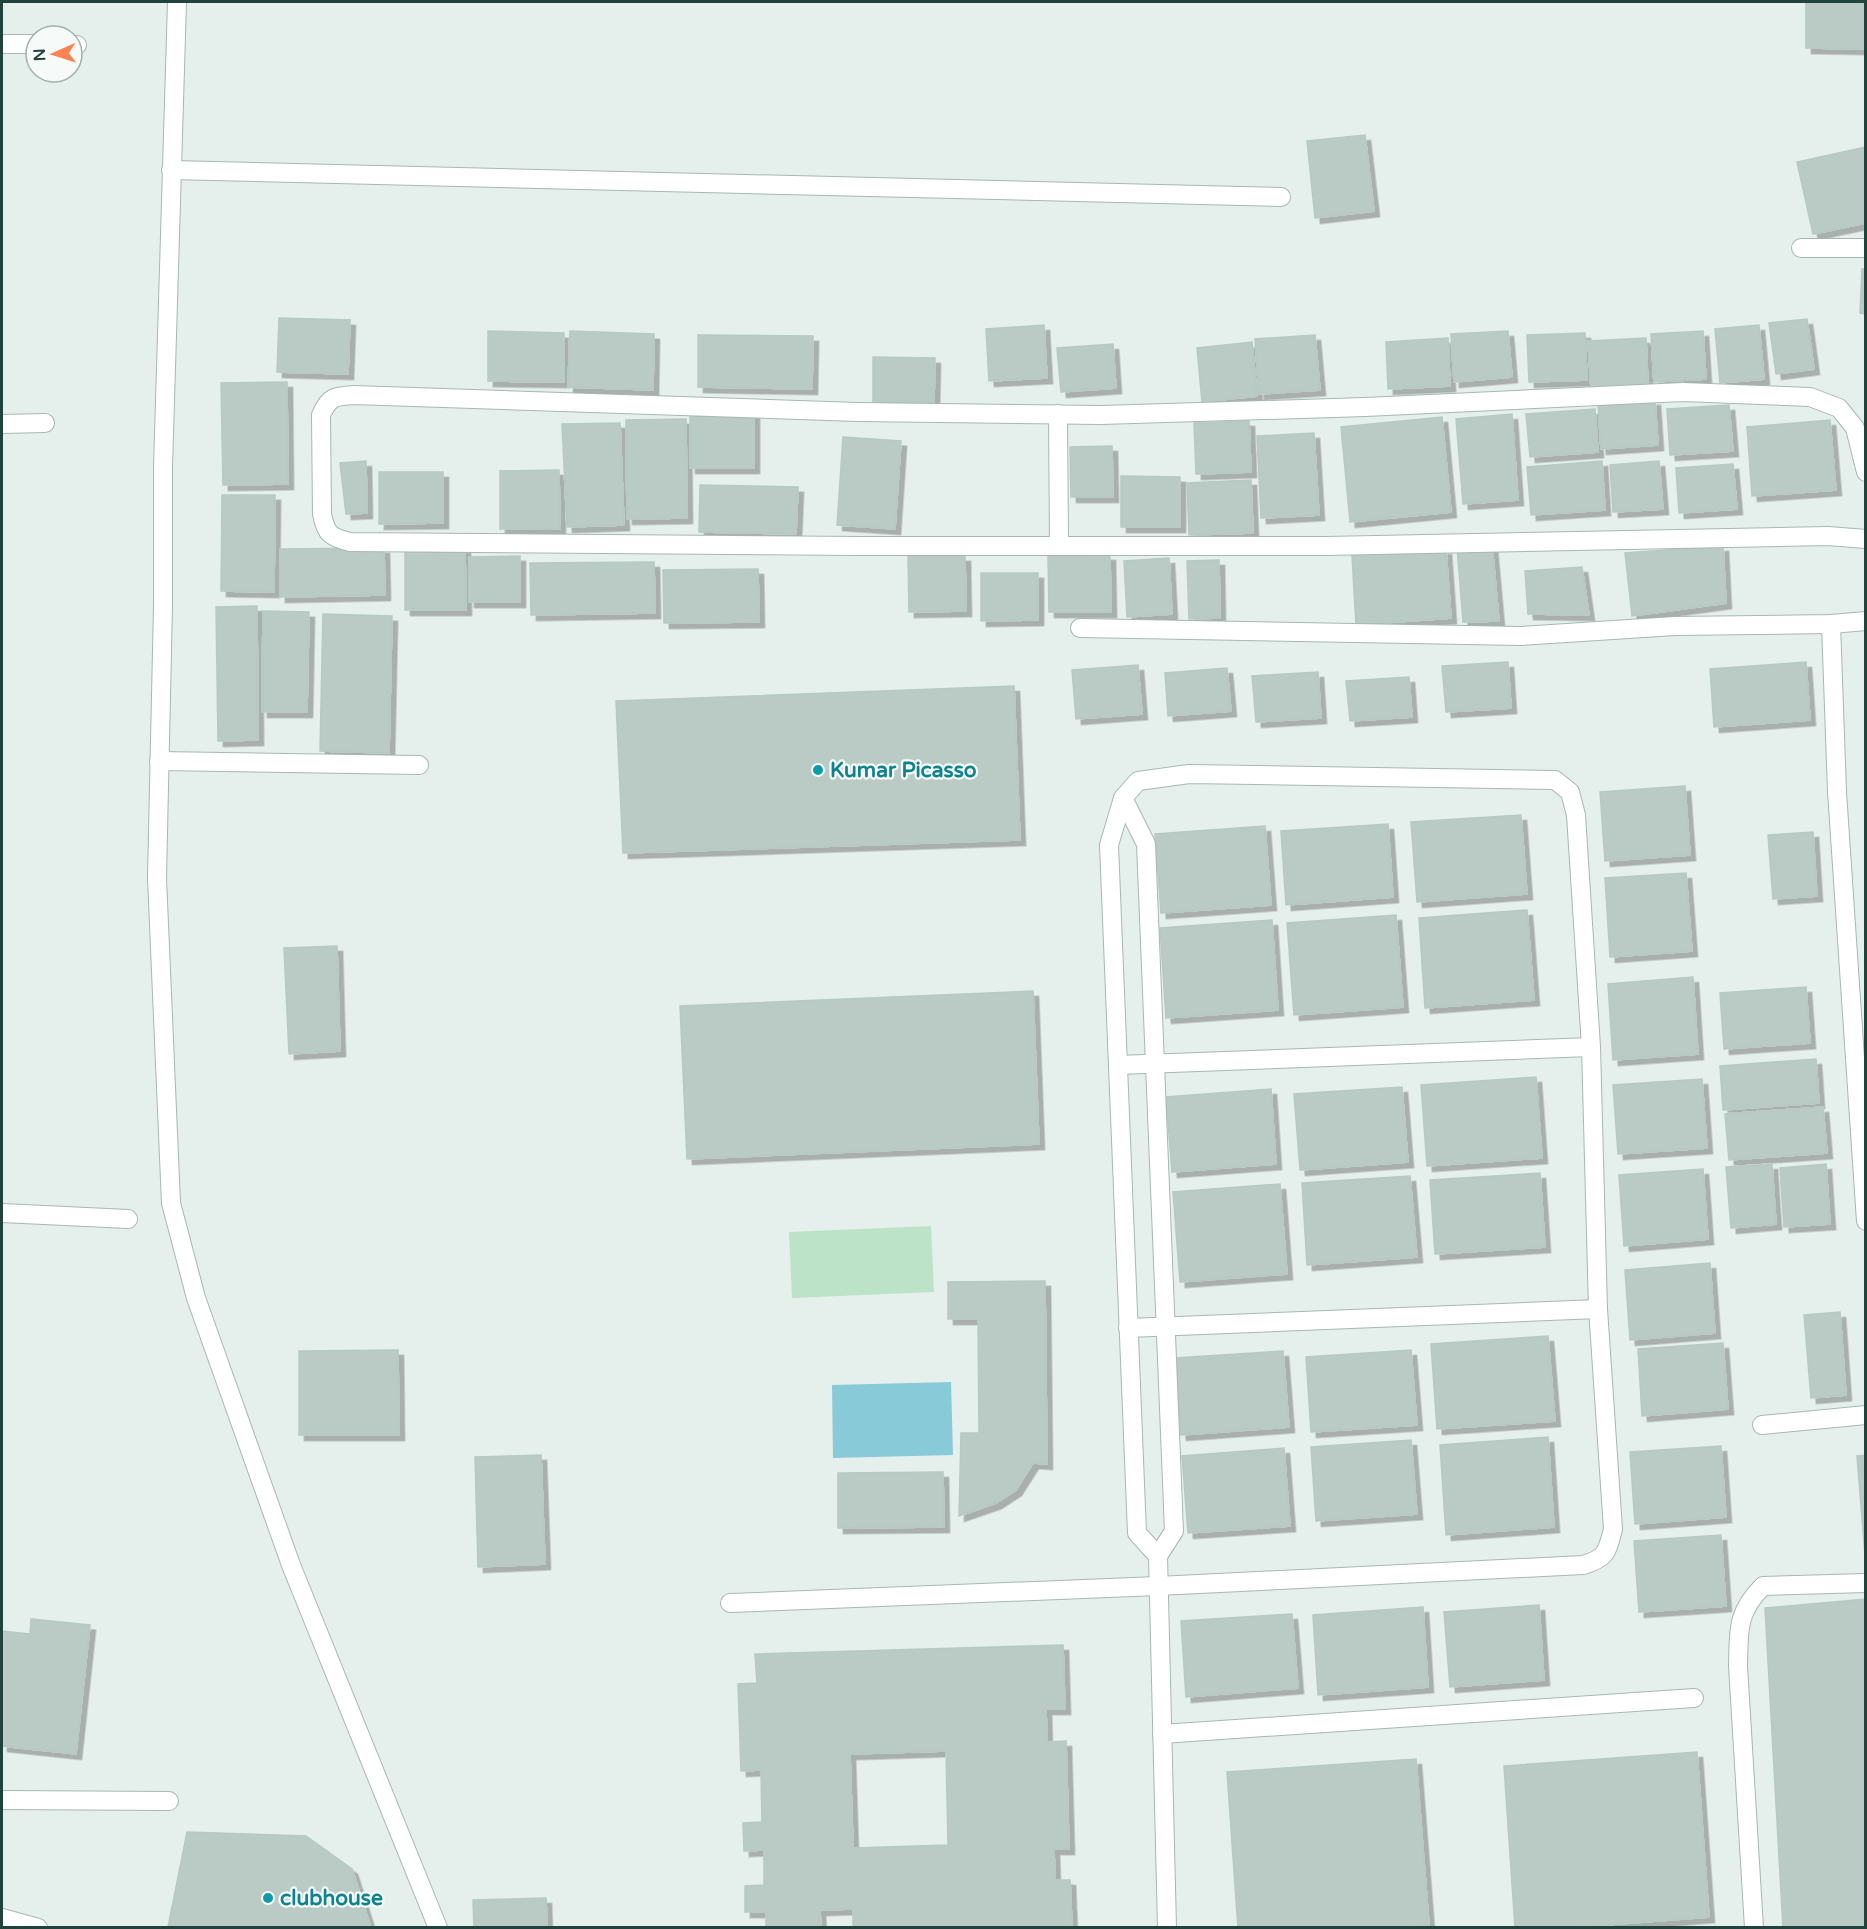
<svg xmlns="http://www.w3.org/2000/svg" width="1867" height="1929" viewBox="0 0 1867 1929" font-family="'Varela Round',sans-serif">
  <style>
    .green { fill: #bce2c7 }
    .water { fill: #89cad8 }
    .building { fill: #bacac4; stroke: #b6cac2; stroke-width: 1.5; fill-rule: evenodd; filter: url(#shadow) }
    .lines { fill: none; stroke-linecap: round; stroke-linejoin: round }
    .minor-casing { stroke: #a7b8b3; stroke-width: 20 }
    .minor { stroke: #fff; stroke-width: 18 }
    .culture-dot { fill: #0f9aa8; stroke: #f6fbf9; stroke-width: 2 }
    .labels { text-anchor: middle; dominant-baseline: central; stroke-width: 4.5; stroke-linejoin: round; paint-order: stroke }
    .culture-label { font-size: 21px; font-weight: bold; fill: #0d838f; stroke: #f6fbf9; text-anchor: start }
  </style>
  <defs>
    <filter id="shadow"><feDropShadow dx="5.5" dy="5.5" stdDeviation="0" flood-color="#0004"/></filter>
  </defs>
  <rect width="100%" height="100%" fill="#e5efeb"/>
  <!-- green -->
  <polygon class="green" points="931,1226 934,1292 792,1298 789,1232"/>
  <!-- water -->
  <polygon class="water" points="951,1382 953,1455 833,1458 832,1385"/>
  <!-- building -->
  <g class="building">
    <polygon points="1806,3 1866,4 1866,49 1806,48"/>
    <polygon points="1365,135 1374,211 1315,218 1307,141"/>
    <polygon points="1866,147 1866,223 1813,234 1797,162"/>
    <polygon points="1862,269 1866,269 1866,314 1860,313"/>
    <polygon points="279,318 350,320 348,374 277,372"/>
    <polygon points="1807,319 1814,369 1776,374 1769,323"/>
    <polygon points="1044,325 1047,378 989,381 986,329"/>
    <polygon points="1759,325 1764,379 1720,383 1715,329"/>
    <polygon points="488,331 564,333 564,382 488,381"/>
    <polygon points="570,331 654,334 653,390 568,387"/>
    <polygon points="1508,331 1512,377 1454,382 1451,334"/>
    <polygon points="1703,331 1706,379 1654,382 1651,334"/>
    <polygon points="1585,333 1587,380 1529,382 1527,335"/>
    <polygon points="698,335 813,336 812,389 698,387"/>
    <polygon points="1315,335 1320,390 1259,394 1255,339"/>
    <polygon points="1448,338 1450,386 1388,389 1386,342"/>
    <polygon points="1646,338 1648,386 1591,388 1588,341"/>
    <polygon points="1252,342 1257,396 1202,402 1197,348"/>
    <polygon points="1113,344 1116,388 1061,392 1057,348"/>
    <polygon points="873,357 935,358 934,402 873,402"/>
    <polygon points="287,382 288,484 223,485 221,383"/>
    <polygon points="1655,400 1658,445 1601,449 1598,403"/>
    <polygon points="1729,405 1733,451 1670,455 1667,409"/>
    <polygon points="1595,409 1598,452 1530,457 1526,414"/>
    <polygon points="754,413 754,468 690,468 690,414"/>
    <polygon points="1512,414 1518,500 1463,504 1456,419"/>
    <polygon points="1442,417 1451,512 1350,522 1341,427"/>
    <polygon points="686,419 687,518 627,519 626,420"/>
    <polygon points="1830,420 1836,490 1752,496 1747,427"/>
    <polygon points="1249,421 1251,472 1196,474 1194,423"/>
    <polygon points="620,423 624,525 567,527 562,424"/>
    <polygon points="1314,433 1319,515 1261,518 1257,436"/>
    <polygon points="843,437 901,441 895,529 837,525"/>
    <polygon points="1112,446 1113,497 1071,497 1070,447"/>
    <polygon points="366,461 367,513 346,514 340,463"/>
    <polygon points="1602,461 1605,510 1531,515 1527,467"/>
    <polygon points="1659,461 1663,509 1613,512 1610,465"/>
    <polygon points="1733,464 1737,509 1679,513 1676,468"/>
    <polygon points="559,470 560,529 500,529 500,471"/>
    <polygon points="379,472 443,472 443,523 379,524"/>
    <polygon points="1121,476 1180,477 1180,527 1121,527"/>
    <polygon points="1251,480 1253,533 1189,535 1187,483"/>
    <polygon points="700,485 798,487 796,534 699,532"/>
    <polygon points="222,495 275,495 274,592 221,591"/>
    <polygon points="1492,544 1499,621 1463,622 1457,547"/>
    <polygon points="1723,546 1726,603 1632,616 1625,553"/>
    <polygon points="384,548 385,595 280,597 280,549"/>
    <polygon points="405,548 465,548 466,610 405,610"/>
    <polygon points="1446,549 1451,618 1356,625 1352,556"/>
    <polygon points="1110,555 1111,612 1049,612 1048,556"/>
    <polygon points="520,556 520,602 469,602 469,557"/>
    <polygon points="908,556 965,556 966,611 909,612"/>
    <polygon points="1169,558 1172,614 1127,617 1124,561"/>
    <polygon points="1219,560 1220,618 1189,619 1187,561"/>
    <polygon points="654,562 655,613 531,615 530,563"/>
    <polygon points="1582,567 1589,615 1528,614 1525,571"/>
    <polygon points="758,569 759,622 664,623 663,570"/>
    <polygon points="981,573 1038,573 1038,620 981,621"/>
    <polygon points="257,606 258,740 218,741 216,607"/>
    <polygon points="263,611 309,612 307,712 262,712"/>
    <polygon points="323,614 392,616 389,753 320,751"/>
    <polygon points="1508,662 1511,708 1446,712 1442,666"/>
    <polygon points="1806,662 1810,720 1714,727 1710,669"/>
    <polygon points="1138,665 1142,714 1076,719 1072,670"/>
    <polygon points="1227,668 1231,711 1168,716 1165,673"/>
    <polygon points="1318,672 1321,718 1256,722 1252,676"/>
    <polygon points="1409,677 1412,717 1350,721 1346,681"/>
    <polygon points="1014,686 1020,840 623,853 616,701"/>
    <polygon points="1685,786 1690,855 1605,861 1600,792"/>
    <polygon points="1521,815 1527,894 1417,902 1411,822"/>
    <polygon points="1388,824 1393,897 1286,905 1281,831"/>
    <polygon points="1265,826 1271,905 1161,913 1155,834"/>
    <polygon points="1813,832 1817,896 1773,899 1768,835"/>
    <polygon points="1686,873 1692,951 1610,957 1605,878"/>
    <polygon points="1527,910 1534,1000 1425,1008 1419,918"/>
    <polygon points="1396,915 1403,1007 1294,1015 1287,923"/>
    <polygon points="1272,920 1278,1010 1166,1018 1160,928"/>
    <polygon points="337,946 340,1051 289,1054 284,948"/>
    <polygon points="1693,977 1698,1054 1613,1060 1608,984"/>
    <polygon points="1806,987 1810,1043 1724,1049 1720,993"/>
    <polygon points="1033,991 1039,1144 687,1159 680,1006"/>
    <polygon points="1816,1059 1819,1103 1723,1110 1720,1066"/>
    <polygon points="1536,1077 1542,1158 1427,1166 1421,1085"/>
    <polygon points="1702,1079 1707,1148 1618,1154 1613,1085"/>
    <polygon points="1402,1087 1408,1162 1300,1170 1294,1094"/>
    <polygon points="1271,1089 1276,1164 1172,1172 1166,1097"/>
    <polygon points="1823,1107 1827,1153 1729,1160 1725,1114"/>
    <polygon points="1772,1164 1776,1224 1731,1228 1726,1167"/>
    <polygon points="1826,1164 1830,1224 1784,1227 1780,1168"/>
    <polygon points="1703,1169 1708,1239 1624,1246 1619,1175"/>
    <polygon points="1540,1173 1545,1247 1435,1254 1430,1180"/>
    <polygon points="1410,1176 1417,1257 1307,1265 1302,1183"/>
    <polygon points="1280,1184 1287,1274 1180,1282 1173,1192"/>
    <polygon points="1710,1263 1715,1333 1630,1340 1625,1270"/>
    <polygon points="1045,1281 1047,1464 1033,1463 1016,1490 996,1503 959,1516 961,1433 979,1433 978,1319 948,1319 948,1282"/>
    <polygon points="1840,1312 1846,1395 1811,1398 1804,1315"/>
    <polygon points="1548,1336 1555,1421 1437,1429 1431,1344"/>
    <polygon points="1723,1343 1728,1409 1642,1416 1638,1349"/>
    <polygon points="398,1350 399,1435 299,1435 299,1351"/>
    <polygon points="1411,1350 1417,1425 1311,1432 1306,1357"/>
    <polygon points="1283,1351 1289,1427 1181,1435 1175,1358"/>
    <polygon points="1548,1437 1554,1527 1446,1535 1440,1445"/>
    <polygon points="1411,1440 1417,1514 1316,1521 1311,1447"/>
    <polygon points="1721,1446 1726,1517 1635,1524 1630,1452"/>
    <polygon points="1284,1448 1290,1526 1188,1533 1182,1456"/>
    <polygon points="541,1455 545,1564 478,1567 475,1457"/>
    <polygon points="1866,1455 1866,1556 1865,1556 1857,1456"/>
    <polygon points="943,1472 944,1527 838,1528 838,1473"/>
    <polygon points="1721,1535 1726,1606 1639,1612 1634,1541"/>
    <polygon points="1866,1599 1866,1928 1783,1928 1765,1608"/>
    <polygon points="1539,1605 1544,1680 1450,1687 1444,1612"/>
    <polygon points="1423,1607 1428,1687 1318,1695 1313,1615"/>
    <polygon points="1292,1614 1298,1688 1186,1697 1181,1621"/>
    <polygon points="31,1619 90,1625 76,1754 2,1746 2,1631 30,1634"/>
    <path d="M 1063,1645 L 1065,1709 L 1046,1709 L 1047,1742 L 1066,1741 L 1069,1849 L 1054,1849 L 1055,1880 L 1070,1880 L 1072,1928 L 853,1928 L 853,1909 L 820,1910 L 821,1928 L 766,1928 L 766,1912 L 745,1912 L 745,1886 L 764,1885 L 764,1850 L 744,1851 L 743,1823 L 762,1822 L 761,1770 L 741,1771 L 738,1684 L 757,1683 L 755,1654 ZM 946,1751 L 948,1845 L 853,1848 L 850,1754 Z"/>
    <polygon points="1697,1752 1709,1917 1566,1928 1515,1928 1504,1766"/>
    <polygon points="1416,1759 1429,1925 1397,1928 1238,1928 1227,1772"/>
    <polygon points="187,1832 306,1836 352,1869 371,1928 168,1927"/>
    <polygon points="546,1898 547,1928 474,1928 473,1900"/>
  </g>
  <g class="lines">
    <!-- minor casing -->
    <g class="minor-casing">
      <g id="minor">
        <polyline points="177,2 163,468 163,605 157,878 171,1203 196,1298 291,1565 438,1928"/>
        <polyline points="2,44 36,44"/>
        <polyline points="72,45 77,45"/>
        <polyline points="171,170 1281,197"/>
        <polyline points="1801,248 1866,248"/>
        <polyline points="1058,414 1059,545"/>
        <polyline points="2,424 45,423"/>
        <path d="M 1866,472 L 1855,428 L 1839,408 L 1810,397 L 1683,392 L 1365,407 L 1101,415 L 858,412 L 354,395 C 334,396 329,397 321,415 L 322,514 C 326,534 330,537 350,542 L 859,546 L 1326,546 L 1828,536 L 1866,539"/>
        <polyline points="1831,624 1837,792 1866,1221"/>
        <polyline points="1080,628 1521,636 1675,626 1831,624 1866,621"/>
        <polyline points="159,761 419,765"/>
        <polyline points="1123,798 1146,844 1174,1531 1158,1556 1167,1928"/>
        <polyline points="1118,1065 1591,1047"/>
        <polyline points="2,1213 128,1219"/>
        <polyline points="1128,1328 1598,1309"/>
        <polyline points="1762,1425 1866,1415"/>
        <path d="M 730,1603 L 1158,1586 L 1583,1565 C 1607,1558 1607,1552 1613,1529 L 1598,1309 L 1591,1047 L 1576,815 L 1570,792 L 1555,780 L 1189,774 L 1138,781 L 1123,798 L 1109,845 L 1137,1533 L 1158,1556"/>
        <polyline points="1162,1734 1694,1698"/>
        <polyline points="2,1800 169,1801"/>
        <polyline points="2,1918 38,1928"/>
        <path d="M 1754,1928 L 1738,1666 C 1739,1631 1736,1613 1763,1586 L 1866,1583"/>
      </g>
    </g>
    <!-- minor -->
    <use href="#minor" class="minor"/>
  </g>
  <!-- markers -->
  <g class="culture-dot">
    <circle cx="818" cy="770" r="6"/>
    <circle cx="268" cy="1898" r="6"/>
  </g>
  <g class="labels">
    <!-- culture labels -->
    <g class="culture-label">
      <text x="830" y="770">Kumar Picasso</text>
      <text x="280" y="1898">clubhouse</text>
    </g>
  </g>
  <!-- border -->
  <rect width="1867" height="1929" fill="none" stroke="#22433b" stroke-width="6"/>
  <!-- north arrow -->
  <g transform="translate(54 54) rotate(267)"><circle r="28" fill="#f6fbf9" stroke="#a1b1ad" stroke-width="1.5"/>
  <path d="M0-4.5L10 22L0 15L-10 22Z" fill="#fd8355"/>
  <text y="-9" font-size="16" font-weight="bold" text-anchor="middle" fill="#22433b">N</text>
  </g>
</svg>
